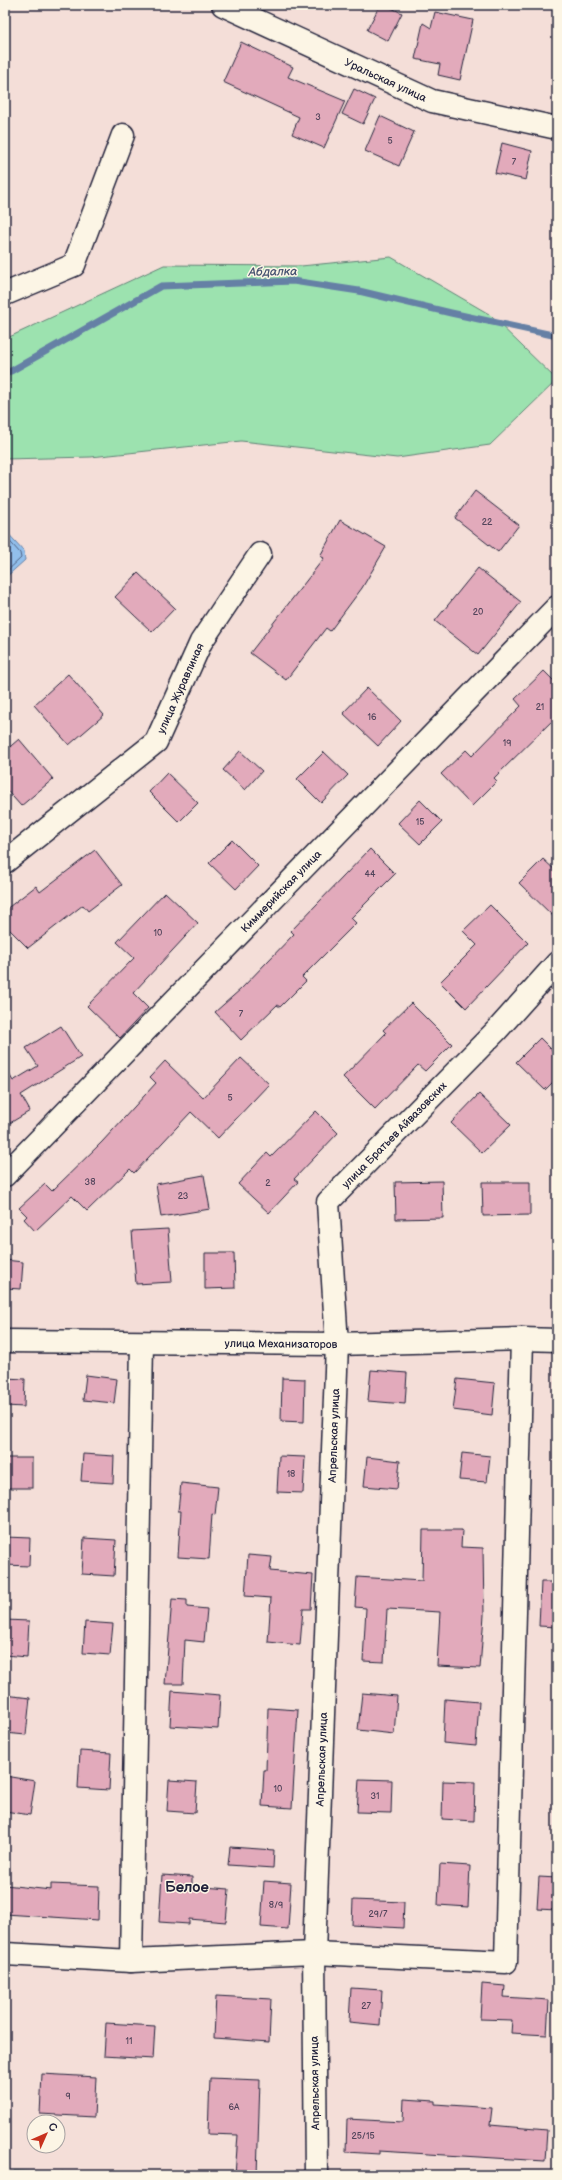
<svg xmlns="http://www.w3.org/2000/svg" width="562" height="2180" viewBox="0 0 562 2180" font-family="'Balsamiq Sans',sans-serif">
  <style>
    .green { fill: #9ce2af; stroke: #5f8275 }
    .water { fill: #92bfec; stroke: #6580a5 }
    .lines { fill: none; stroke-linecap: round; stroke-linejoin: round }
    .shore { stroke: #4f6182; stroke-width: 1 }
    .stream { stroke: #6580a5; stroke-width: 7 }
    .building { fill: #e2aabb; stroke: #22223b }
    .minor-casing { stroke: #22223b; stroke-width: 25 }
    .minor { stroke: #fcf5e5; stroke-width: 22 }
    .labels { text-anchor: middle; dominant-baseline: central; stroke-width: 3; stroke-linejoin: round; paint-order: stroke }
    .number-label { font-size: 9px; fill: #52445b }
    .street-label { font-size: 11px; fill: #22223b; stroke: #fcf5e5 }
    .water-label { font-size: 12px; font-style: italic; fill: #445170; stroke: #fcf5e5 }
    .district-label { font-size: 15px; font-weight: bold; fill: #22223b; stroke: #fcf5e5 }
  </style>
  <rect width="100%" height="100%" fill="#f4ded8"/>
  <filter id="ink" filterUnits="userSpaceOnUse"><feTurbulence type="fractalNoise" baseFrequency=".025" numOctaves="2"/><feDisplacementMap in="SourceGraphic" scale="8" xChannelSelector="R" yChannelSelector="G"/><feConvolveMatrix kernelMatrix="1 2 1 2 8 2 1 2 1" color-interpolation-filters="sRGB"/></filter>
  <g filter="url(#ink)">
    <!-- green -->
    <g class="green">
      <polygon points="391,257 489,314 557,380 490,445 397,458 241,441 91,457 5,459 5,339 164,265 301,266"/>
      <polygon points="14,2171 136,2175 14,2175"/>
    </g>
    <!-- water -->
    <polygon class="water" points="5,530 24,551 25,560 5,578"/>
    <g class="lines">
      <!-- shore -->
      <polyline class="shore" points="5,536 20,553 21,558 5,573"/>
      <!-- stream -->
      <polyline class="stream" points="5,372 11,371 161,286 293,281 359,291 451,313 557,336"/>
    </g>
    <!-- building -->
    <g class="building">
      <polygon points="380,5 385,5 402,13 388,41 367,30"/>
      <polygon points="435,12 473,20 460,80 438,75 440,64 415,59 423,23 431,28"/>
      <polygon points="241,42 293,67 288,77 345,101 324,148 292,134 299,117 223,82"/>
      <polygon points="354,89 375,99 363,124 342,114"/>
      <polygon points="380,116 414,132 399,166 365,151"/>
      <polygon points="502,143 532,151 526,180 495,173"/>
      <polygon points="475,491 519,525 498,552 455,518"/>
      <polygon points="340,520 386,547 362,588 330,631 326,628 286,680 250,653 324,558 320,556"/>
      <polygon points="478,568 521,602 478,655 435,621"/>
      <polygon points="138,573 175,608 152,632 115,597"/>
      <polygon points="544,671 557,684 557,716 494,778 497,781 472,806 441,774 466,750 472,756 521,706 515,699"/>
      <polygon points="68,674 104,715 69,745 34,705"/>
      <polygon points="367,688 401,721 378,746 343,713"/>
      <polygon points="19,739 53,779 21,806 5,788 5,751"/>
      <polygon points="240,751 262,771 245,790 223,770"/>
      <polygon points="324,752 348,775 321,803 297,779"/>
      <polygon points="167,773 198,803 179,822 149,792"/>
      <polygon points="420,800 442,822 420,844 398,823"/>
      <polygon points="232,840 258,866 236,889 209,863"/>
      <polygon points="370,849 395,874 351,918 356,923 302,977 306,981 280,1007 277,1005 241,1040 215,1012 241,989 294,934 291,931"/>
      <polygon points="95,850 122,885 88,911 83,905 28,948 5,925 5,910 36,886 40,892"/>
      <polygon points="543,859 557,872 557,920 519,883"/>
      <polygon points="165,892 198,923 133,993 148,1008 120,1038 87,1006 134,958 117,942"/>
      <polygon points="490,905 528,943 466,1008 440,982 477,945 463,931"/>
      <polygon points="411,1003 452,1044 425,1071 418,1065 375,1109 343,1077 386,1033 383,1030"/>
      <polygon points="61,1026 81,1057 21,1095 30,1111 5,1126 5,1067 13,1081 38,1066 26,1048"/>
      <polygon points="540,1038 557,1055 557,1078 545,1090 516,1062"/>
      <polygon points="241,1058 269,1084 218,1138 191,1112 134,1173 130,1169 87,1211 72,1196 35,1231 24,1219 27,1216 19,1208 45,1184 52,1191 102,1142 156,1083 150,1077 165,1061 203,1098"/>
      <polygon points="479,1094 511,1125 482,1153 451,1123"/>
      <polygon points="316,1111 338,1133 294,1179 298,1182 269,1213 238,1184 267,1153 271,1157"/>
      <polygon points="204,1175 210,1209 161,1217 156,1184"/>
      <polygon points="442,1181 443,1218 396,1219 395,1182"/>
      <polygon points="482,1182 530,1182 530,1215 483,1216"/>
      <polygon points="168,1229 172,1282 136,1284 132,1231"/>
      <polygon points="205,1253 234,1253 235,1288 205,1289"/>
      <polygon points="5,1260 23,1262 21,1289 5,1288"/>
      <polygon points="371,1370 407,1373 405,1404 368,1401"/>
      <polygon points="86,1375 117,1379 114,1403 83,1400"/>
      <polygon points="5,1378 25,1379 24,1407 5,1406"/>
      <polygon points="282,1378 305,1379 304,1422 281,1421"/>
      <polygon points="457,1379 495,1383 492,1415 453,1410"/>
      <polygon points="462,1453 490,1456 487,1482 459,1480"/>
      <polygon points="83,1454 114,1456 113,1483 81,1481"/>
      <polygon points="279,1456 305,1457 303,1493 277,1492"/>
      <polygon points="367,1457 400,1461 397,1489 364,1486"/>
      <rect x="5" y="1458" width="27" height="30"/>
      <polygon points="181,1483 218,1487 215,1515 212,1514 209,1559 178,1557 181,1511 178,1511"/>
      <polygon points="423,1530 462,1530 461,1547 483,1548 484,1615 480,1668 437,1666 440,1612 387,1609 384,1662 363,1661 366,1608 355,1607 357,1577 422,1581"/>
      <polygon points="5,1537 30,1538 29,1566 5,1565"/>
      <polygon points="84,1538 116,1540 114,1576 82,1574"/>
      <polygon points="248,1555 272,1557 270,1571 313,1575 311,1609 303,1609 300,1645 268,1642 271,1598 245,1596"/>
      <polygon points="541,1582 557,1582 557,1627 539,1626"/>
      <polygon points="172,1599 187,1600 187,1607 207,1609 204,1642 185,1640 183,1684 165,1684"/>
      <polygon points="5,1620 29,1621 27,1657 5,1655"/>
      <polygon points="85,1622 113,1624 110,1655 83,1653"/>
      <polygon points="172,1691 220,1695 218,1729 170,1726"/>
      <polygon points="362,1693 397,1696 394,1734 358,1730"/>
      <polygon points="5,1695 30,1698 26,1735 5,1733"/>
      <polygon points="445,1699 479,1702 476,1746 443,1743"/>
      <polygon points="268,1708 298,1710 292,1808 262,1806 264,1770 266,1770"/>
      <polygon points="80,1751 111,1753 109,1790 78,1788"/>
      <polygon points="5,1776 35,1781 30,1815 5,1811"/>
      <polygon points="359,1779 392,1780 391,1813 357,1812"/>
      <polygon points="169,1780 197,1782 195,1813 167,1811"/>
      <polygon points="443,1781 475,1782 474,1821 442,1819"/>
      <polygon points="230,1847 274,1850 273,1868 228,1865"/>
      <polygon points="440,1864 470,1866 468,1907 438,1905"/>
      <polygon points="162,1875 192,1877 192,1886 229,1889 226,1922 189,1919 189,1924 159,1922"/>
      <polygon points="539,1877 557,1878 557,1910 537,1909"/>
      <polygon points="264,1881 291,1883 288,1929 261,1927"/>
      <polygon points="51,1884 99,1886 98,1920 5,1914 5,1885 51,1890"/>
      <polygon points="353,1900 404,1902 403,1928 352,1925"/>
      <polygon points="482,1984 505,1986 504,1997 549,2000 547,2035 511,2033 512,2020 480,2019"/>
      <polygon points="351,1988 382,1990 380,2025 349,2022"/>
      <polygon points="216,1996 271,1999 269,2042 214,2038"/>
      <polygon points="106,2023 155,2026 153,2059 104,2056"/>
      <polygon points="42,2074 96,2077 94,2117 40,2114"/>
      <polygon points="210,2078 260,2080 257,2175 235,2175 238,2135 208,2134"/>
      <polygon points="404,2099 435,2101 435,2104 492,2108 490,2125 547,2130 545,2161 379,2151 379,2154 346,2152 347,2119 403,2122"/>
    </g>
    <g class="lines">
      <!-- minor casing -->
      <g class="minor-casing">
        <g id="minor">
          <path id="s1" d="M 223,5 L 432,101 L 557,128"/>
          <polyline points="5,294 74,265 123,135"/>
          <path id="s2" d="M 5,862 L 156,742 L 201,642 L 260,554"/>
          <path id="s3" d="M 5,1175 L 557,607"/>
          <path id="s4" d="M 5,1341 L 337,1344 L 522,1339 L 557,1340"/>
          <polyline points="5,1954 131,1961 314,1953 506,1962 522,1339"/>
          <polyline points="131,1961 142,1343"/>
          <path id="s5" d="M 316,2175 L 314,1953 L 337,1344 L 328,1202 L 497,1030 L 557,963"/>
        </g>
      </g>
      <!-- minor -->
      <use href="#minor" class="minor"/>
    </g>
  </g>
  <g class="labels">
    <!-- number labels -->
    <g class="number-label">
      <text x="318" y="117">3</text>
      <text x="390" y="141">5</text>
      <text x="514" y="162">7</text>
      <text x="487" y="522">22</text>
      <text x="478" y="612">20</text>
      <text x="540" y="707">21</text>
      <text x="372" y="717">16</text>
      <text x="507" y="743">19</text>
      <text x="420" y="822">15</text>
      <text x="370" y="874">44</text>
      <text x="158" y="933">10</text>
      <text x="241" y="1014">7</text>
      <text x="230" y="1098">5</text>
      <text x="90" y="1182">38</text>
      <text x="268" y="1183">2</text>
      <text x="183" y="1196">23</text>
      <text x="291" y="1474">18</text>
      <text x="278" y="1789">10</text>
      <text x="375" y="1796">31</text>
      <text x="276" y="1905">8/9</text>
      <text x="378" y="1914">29/7</text>
      <text x="366" y="2006">27</text>
      <text x="129" y="2041">11</text>
      <text x="68" y="2096">9</text>
      <text x="234" y="2107">6А</text>
      <text x="363" y="2136">25/15</text>
    </g>
    <!-- street labels -->
    <g class="street-label">
      <text stroke="none"><textPath href="#s1" startOffset="179">Уральская улица</textPath></text>
      <text stroke="none"><textPath href="#s2" startOffset="252">улица Журавлиная</textPath></text>
      <text stroke="none"><textPath href="#s3" startOffset="396">Киммерийская улица</textPath></text>
      <text stroke="none"><textPath href="#s5" startOffset="1068">улица Братьев Айвазовских</textPath></text>
      <text stroke="none"><textPath href="#s4" startOffset="276">улица Механизаторов</textPath></text>
      <text stroke="none"><textPath href="#s5" startOffset="740">Апрельская улица</textPath></text>
      <text stroke="none"><textPath href="#s5" startOffset="416">Апрельская улица</textPath></text>
      <text transform="translate(315 2083) rotate(-91)">Апрельская улица</text>
    </g>
    <!-- water labels -->
    <g class="water-label">
      <text transform="translate(273 272) rotate(-1)">Абдалка</text>
    </g>
    <!-- district labels -->
    <g class="district-label">
      <text x="187" y="1887">Белое</text>
    </g>
  </g>
  <!-- margin -->
  <rect width="562" height="2180" fill="none" stroke="#fcf5e5" stroke-width="20"/>
  <rect x="10" y="10" width="542" height="2160" fill="none" stroke="#22223b" stroke-width="1.5" filter="url(#ink)"/>
  <!-- north arrow -->
  <g transform="translate(46 2134) rotate(45)"><circle r="19" fill="#fcf5e5" stroke="#a5a1a1"/>
  <path d="M0-3L7 15L0 10L-7 15Z" fill="#c8321e"/>
  <text y="-6" font-size="11" font-weight="bold" text-anchor="middle" fill="#22223b">С</text>
  </g>
</svg>
